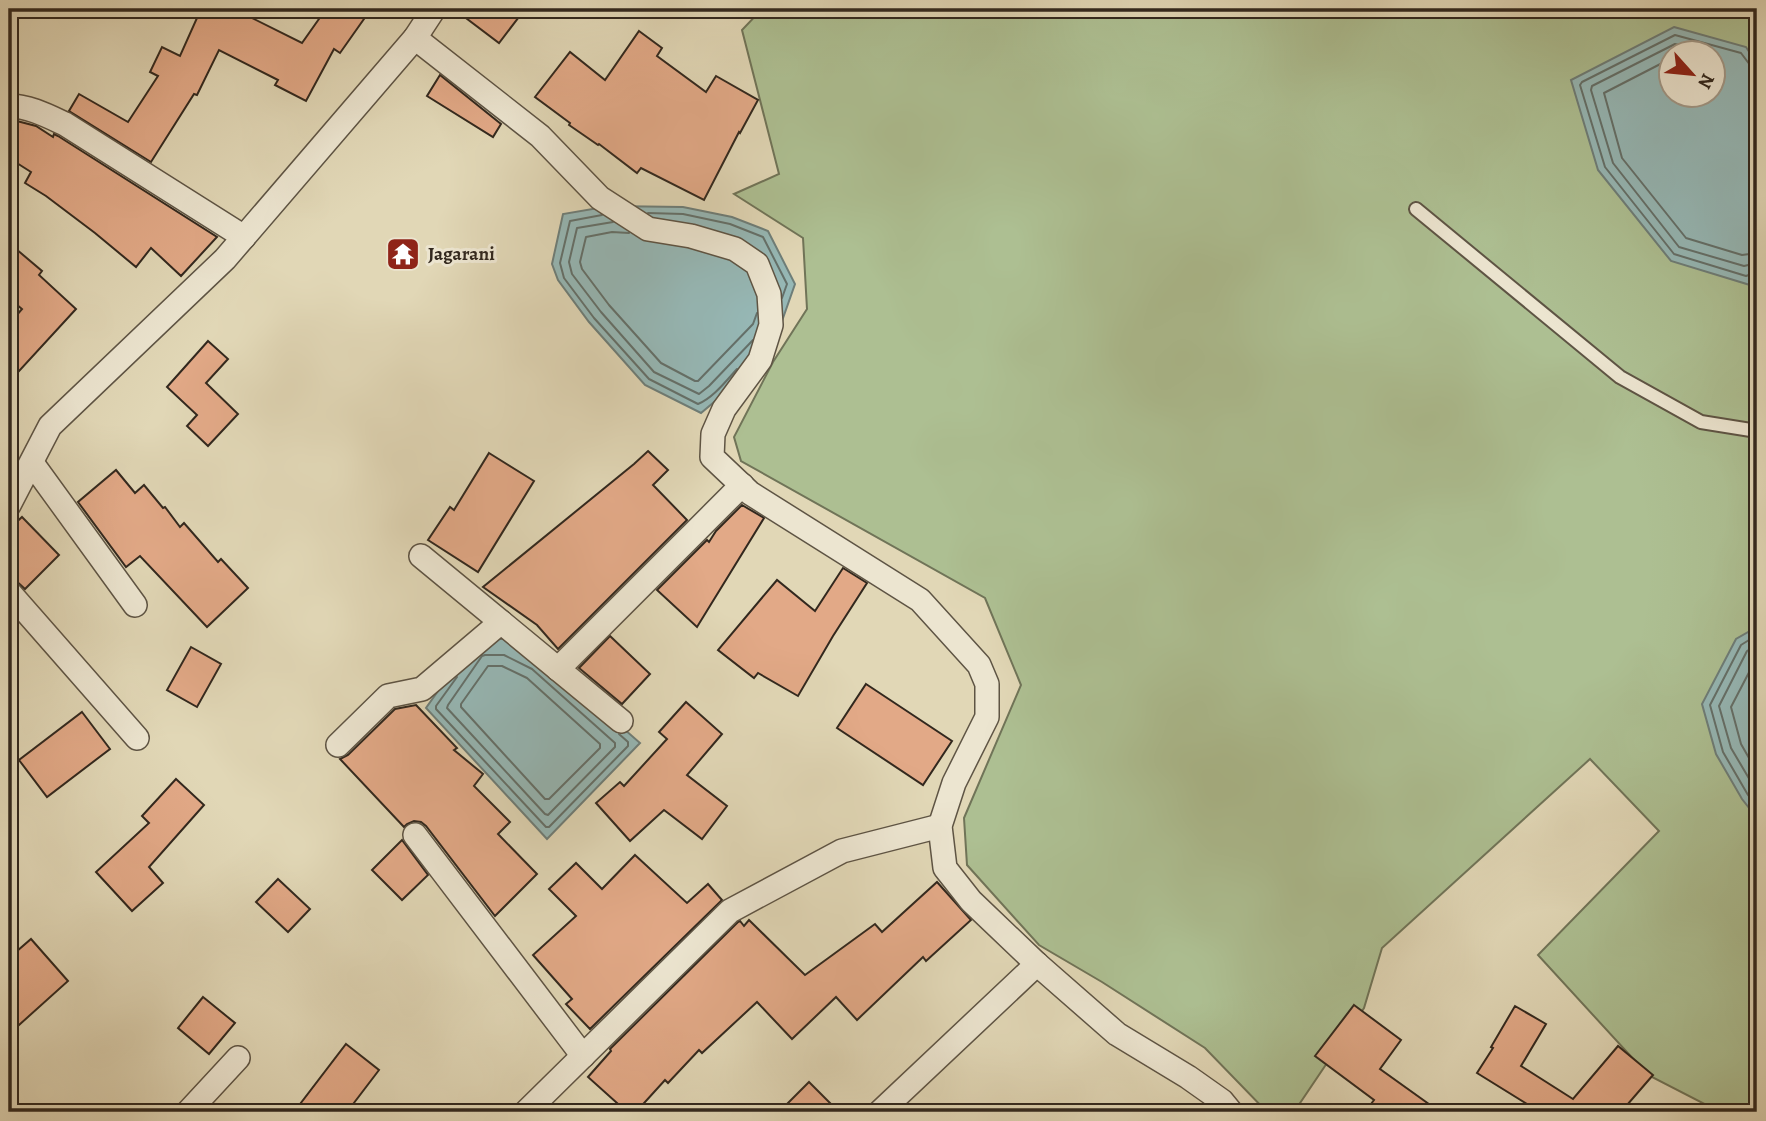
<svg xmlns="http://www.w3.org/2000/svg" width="1766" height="1121" viewBox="0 0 1766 1121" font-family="Alegreya,serif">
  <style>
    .green { fill: #adbf92; stroke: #707458; stroke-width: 2; fill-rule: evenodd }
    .water { fill: #96b8b6; stroke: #6e7e79; stroke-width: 2; fill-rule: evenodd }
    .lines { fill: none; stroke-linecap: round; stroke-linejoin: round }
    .shore { stroke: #64706a; stroke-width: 2 }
    .building { fill: #e2a987; stroke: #32281e; stroke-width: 2 }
    .lane-casing { stroke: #5e5444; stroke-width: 16 }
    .street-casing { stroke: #5e5444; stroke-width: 26 }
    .lane { stroke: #ece5d0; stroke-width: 12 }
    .street { stroke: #ece5d0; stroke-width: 23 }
    .labels { text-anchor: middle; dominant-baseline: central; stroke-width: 6; stroke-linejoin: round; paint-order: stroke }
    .poi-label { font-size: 19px; font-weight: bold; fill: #32281e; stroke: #ece5d0; text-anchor: start }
  </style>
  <rect width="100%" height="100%" fill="#e1d7b6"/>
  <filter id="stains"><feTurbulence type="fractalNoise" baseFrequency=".00286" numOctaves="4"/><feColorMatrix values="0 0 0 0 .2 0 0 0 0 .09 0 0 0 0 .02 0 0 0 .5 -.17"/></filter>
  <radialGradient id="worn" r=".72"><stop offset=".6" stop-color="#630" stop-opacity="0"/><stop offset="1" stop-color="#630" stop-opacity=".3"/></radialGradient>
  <!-- green -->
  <path class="green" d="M 762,9 L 1757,9 L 1757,1112 L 1720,1112 L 1648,1075 L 1538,955 L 1659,831 L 1590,759 L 1382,948 L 1364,1008 L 1294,1112 L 1267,1112 L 1205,1048 L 1102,982 L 1039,945 L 967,865 L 964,818 L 1021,685 L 985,598 L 741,461 L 734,437 L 773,362 L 807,309 L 803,238 L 734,194 L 779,174 L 742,30 ZM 1672,52 L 1714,52 L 1714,94 L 1672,94 Z"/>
  <!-- water -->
  <g class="water">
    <path d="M 1674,27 L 1746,47 L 1757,64 L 1757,276 L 1750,285 L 1671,261 L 1598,170 L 1571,80 ZM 1672,52 L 1714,52 L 1714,94 L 1672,94 Z"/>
    <polygon points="610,206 683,207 732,217 768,231 795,284 776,338 720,397 701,413 645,385 589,322 558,280 552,264 563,214"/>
    <polygon points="1757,627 1757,818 1742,799 1716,754 1702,704 1736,639"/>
    <polygon points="475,639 508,639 541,656 640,743 547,839 426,708"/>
  </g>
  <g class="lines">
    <!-- shore -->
    <g class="shore">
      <polyline points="1707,52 1675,44 1592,86 1591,90 1613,163 1679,247 1744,266 1757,263"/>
      <polyline points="1672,58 1604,93 1622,158 1686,238 1742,255 1757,253"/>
      <polyline points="1757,67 1750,65 1741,53 1675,35 1582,82 1580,85 1605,167 1674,254 1746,276 1757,272"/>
      <polyline points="648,213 683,214 730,224 763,237 787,284 782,298"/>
      <path d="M 602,215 L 570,221 L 560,263 L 564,278 L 594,318 L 649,379 L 698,404 C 713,398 726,381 737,369"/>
      <polyline points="613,222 577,228 569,262 572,274 601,312 654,372 699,394 709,386 753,340"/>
      <polyline points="629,233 612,232 586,237 580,262 582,269 609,305 661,363 695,381 698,381 753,324 757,313"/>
      <polyline points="1757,635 1741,645 1710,705 1723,752 1748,795 1757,807"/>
      <polyline points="1757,645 1747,651 1719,706 1731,748 1757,792"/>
      <polygon points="485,655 504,655 532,669 615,743 615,747 548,815 545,814 447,708 448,705 482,656"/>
      <polyline points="1757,657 1731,707 1741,744 1757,772"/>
      <polygon points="488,666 502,666 527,678 600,744 600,748 549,799 545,799 461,707 461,704"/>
      <polyline points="457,677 436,706 436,709 546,827 549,827 628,746 628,742 619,734"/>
    </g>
  </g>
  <!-- building -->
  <g class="building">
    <polygon points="201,9 234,9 302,43 326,9 371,9 340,53 334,49 306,101 275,85 278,80 219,50 197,95 194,94 151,162 69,111 79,94 128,122 158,76 150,72 162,47 180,56"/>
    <polygon points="454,9 525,9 499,43"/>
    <polygon points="639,31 662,48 657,56 706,92 716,76 758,100 740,133 739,132 704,200 641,168 637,173 599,144 598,145 569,125 570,123 535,97 570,52 605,80"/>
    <polygon points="440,75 501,124 493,137 427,96"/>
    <polygon points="13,120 36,126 53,137 54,134 58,136 217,237 181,276 151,248 136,267 95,233 46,196 25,183 31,172 9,158 9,127"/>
    <polygon points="9,243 42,271 39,275 76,309 9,382 9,324 22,309 9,298"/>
    <polygon points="208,341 228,359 206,383 238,414 208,446 187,426 197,415 167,387"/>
    <polygon points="648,451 668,470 653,485 687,520 558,649 537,625 483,587 634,464"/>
    <polygon points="489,453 534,481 478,572 428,540 450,507 454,510"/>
    <polygon points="116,470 135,493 144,485 163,508 165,507 180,527 184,523 218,562 221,559 248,588 207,627 140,556 126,567 78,502"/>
    <polygon points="742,505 764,518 697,627 657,590 707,540 709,542 716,531"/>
    <polygon points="22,517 59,555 25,589 14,579 9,578 9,529"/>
    <polygon points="843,568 867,583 833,636 798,696 758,673 754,678 718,650 777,580 815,611"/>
    <polygon points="610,636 650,674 622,704 579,668"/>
    <polygon points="191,647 221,664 197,707 167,690"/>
    <polygon points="866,684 952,741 923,785 837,728"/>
    <polygon points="686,702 722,734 687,775 727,806 702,839 664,810 630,841 596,803 620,782 624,786 667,739 659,732"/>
    <polygon points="416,705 457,748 454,750 483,774 474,786 510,822 498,834 537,874 495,916 426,826 421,822 414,821 407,824 404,827 340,759 348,755 395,709"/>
    <polygon points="82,712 110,749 47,797 19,760"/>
    <polygon points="176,779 204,805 149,867 163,883 132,911 96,872 149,823 142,816"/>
    <polygon points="402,840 428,875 402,900 372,870"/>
    <polygon points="635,855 687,903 708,884 722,900 590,1029 566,1004 572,999 533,955 576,916 549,889 576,863 602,889"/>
    <polygon points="278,879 310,909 288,932 256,902"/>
    <polygon points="937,882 971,920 926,961 923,957 857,1020 836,997 792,1039 757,1002 702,1053 699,1050 668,1083 665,1080 636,1112 627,1112 588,1077 611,1051 610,1049 738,922 740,921 744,926 749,920 805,975 875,924 882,932"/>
    <polygon points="31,939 68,981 9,1034 9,958"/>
    <polygon points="203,997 235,1023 209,1054 178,1028"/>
    <polygon points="1354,1005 1401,1040 1380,1069 1440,1112 1365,1112 1374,1100 1315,1056"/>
    <polygon points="1515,1006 1546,1024 1521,1066 1573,1099 1618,1046 1653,1075 1621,1112 1540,1112 1477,1073 1493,1048 1491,1047"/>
    <polygon points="346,1044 379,1070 347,1112 294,1112"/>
    <polygon points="809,1082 839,1112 779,1112"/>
  </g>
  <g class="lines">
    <!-- lane casing -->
    <g class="lane-casing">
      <polyline id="lane" points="1416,209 1620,377 1701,422 1757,431"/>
    </g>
    <!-- street casing -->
    <g class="street-casing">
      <g id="street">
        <polyline points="415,38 540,136 600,198 648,229 691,236 735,249 757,264 769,294 771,325 760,360 724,409 713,434 712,457 750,493 920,600 979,665 987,684 987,717 954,783 940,826 945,868 971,901 1037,964 1117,1034 1188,1077 1222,1101 1231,1112"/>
        <path d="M 9,106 C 29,106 48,116 65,124 L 244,237"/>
        <polyline points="32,463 135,605"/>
        <polyline points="9,505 50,426 225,259 415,38 434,9"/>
        <polyline points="421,556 621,721"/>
        <polyline points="9,592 137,738"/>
        <polyline points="558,669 742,485"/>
        <polyline points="338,745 388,696 422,689 501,622"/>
        <polyline points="415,835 583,1056"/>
        <polyline points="188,1112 238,1058"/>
        <polyline points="526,1112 730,911 842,851 940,826"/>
        <polyline points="880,1112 1037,964"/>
      </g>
    </g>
    <!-- lane -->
    <use href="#lane" class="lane"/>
    <!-- street -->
    <use href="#street" class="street"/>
  </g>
  <!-- icons -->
  <defs>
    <g id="temple-square" transform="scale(1.75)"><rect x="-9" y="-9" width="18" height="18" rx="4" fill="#8f2418" stroke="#ece5d0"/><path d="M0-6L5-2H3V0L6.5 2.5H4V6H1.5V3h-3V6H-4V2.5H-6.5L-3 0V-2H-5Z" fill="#fff"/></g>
  </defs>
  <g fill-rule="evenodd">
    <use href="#temple-square" x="403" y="254"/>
  </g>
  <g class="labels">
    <!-- poi labels -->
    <g class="poi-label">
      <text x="428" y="254">Jagarani</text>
    </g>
  </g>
  <!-- margin -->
  <rect width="1766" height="1121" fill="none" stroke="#e1d7b6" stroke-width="35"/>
  <rect x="10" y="10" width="1745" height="1100" fill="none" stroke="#32281e" stroke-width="3.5"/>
  <rect x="18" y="18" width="1731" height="1086" fill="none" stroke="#32281e" stroke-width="2"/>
  <!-- north arrow -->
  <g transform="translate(1692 74) rotate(117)"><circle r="33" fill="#ece5d0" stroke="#a29989" stroke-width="2"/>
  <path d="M0-5L12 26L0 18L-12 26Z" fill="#8f2418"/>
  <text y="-10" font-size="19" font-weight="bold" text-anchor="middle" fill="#32281e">N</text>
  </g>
  <rect width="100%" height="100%" filter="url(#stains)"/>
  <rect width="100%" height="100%" fill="url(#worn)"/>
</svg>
